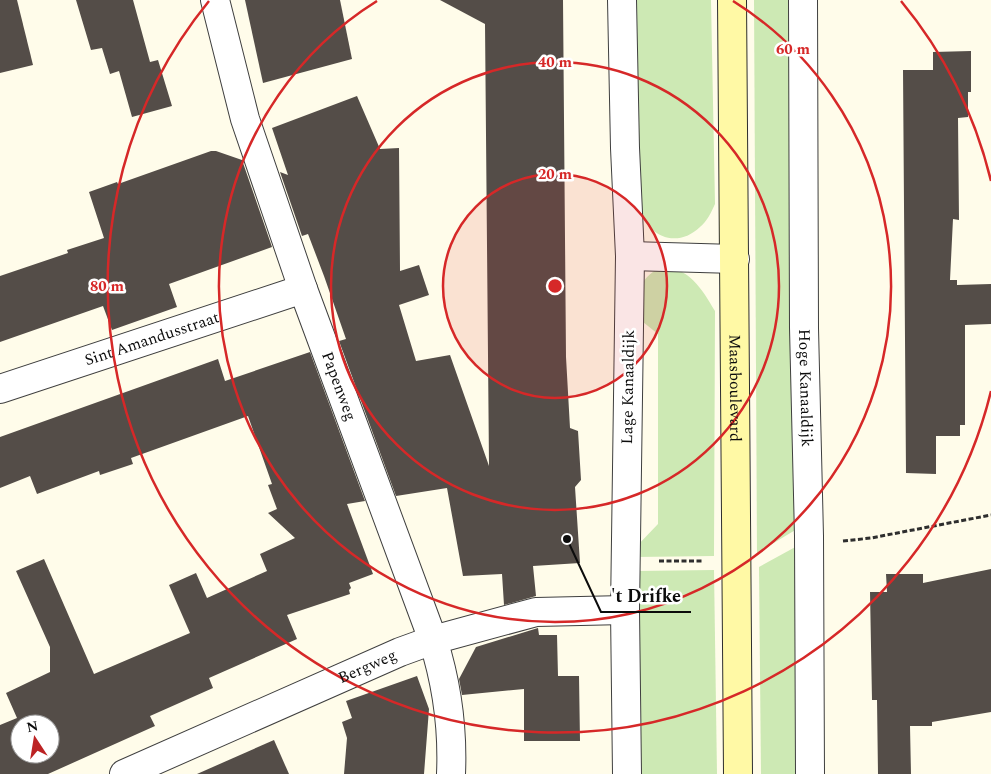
<svg xmlns="http://www.w3.org/2000/svg" width="991" height="774" viewBox="0 0 991 774" font-family="Spectral,serif">
  <style>
    .green { fill: #cde9b4 }
    .building { fill: #544d48; fill-rule: evenodd }
    .lines { fill: none; stroke-linecap: round; stroke-linejoin: round }
    .street-casing { stroke: #3f3f3f; stroke-width: 30 }
    .secondary-casing { stroke: #2e2e2e; stroke-width: 30 }
    .path { stroke: #2e2e2e; stroke-width: 3; stroke-dasharray: 5 2.5; stroke-linecap: butt }
    .street { stroke: #fff; stroke-width: 28 }
    .secondary { stroke: #fff9a5; stroke-width: 28 }
    .ring { fill: none; stroke: #d62828; stroke-width: 2.5 }
    .labels { text-anchor: middle; dominant-baseline: central; stroke-width: 5; stroke-linejoin: round; paint-order: stroke }
    .street-label { font-size: 16px; fill: #0c0c0c; stroke: #fff }
    .centre { fill: #d62828; stroke: #fff; stroke-width: 2.5 }
    .ring-label { font-size: 15px; text-anchor: middle; font-weight: bold; fill: #d62828; stroke: #fff; stroke-width: 5; stroke-linejoin: round; paint-order: stroke }
    .leader { fill: none; stroke: #0c0c0c; stroke-width: 2 }
    .callout-dot { fill: #0c0c0c; stroke: #fff; stroke-width: 2 }
    .callout-label { font-size: 18px; text-anchor: middle; font-weight: bold; fill: #0c0c0c; stroke: #fff; stroke-width: 5; stroke-linejoin: round; paint-order: stroke }
  </style>
  <rect width="100%" height="100%" fill="#fffcea"/>
  <!-- green -->
  <g class="green">
    <path d="M 637,0 L 711,0 L 715,204 C 711,213 707,221 700,227 C 675,251 644,234 638,204 Z"/>
    <polygon points="754,0 791,0 797,529 757,553"/>
    <path d="M 661,267 C 689,267 702,289 715,311 L 714,556 L 636,557 L 636,547 L 658,524 L 658,334 L 638,318 C 640,293 636,280 661,267 Z"/>
    <polygon points="799,545 801,774 761,774 759,567"/>
    <polygon points="714,570 717,774 639,774 636,571"/>
  </g>
  <!-- building -->
  <g class="building">
    <polygon points="0,0 17,0 33,65 0,73"/>
    <polygon points="76,0 133,0 150,62 158,60 172,106 132,117 119,71 110,74 102,48 91,50"/>
    <polygon points="245,0 340,0 352,59 263,83"/>
    <polygon points="440,0 563,0 566,357 570,428 578,431 581,480 575,487 580,563 533,566 536,596 504,605 502,574 463,576 447,488 396,496 339,341 346,339 324,276 308,234 302,236 280,172 288,175 272,128 357,96 380,149 399,148 400,271 419,265 429,295 399,305 416,361 450,355 489,466 485,24"/>
    <polygon points="971,51 971,92 968,92 968,117 958,118 959,220 953,219 950,280 957,280 957,285 991,284 991,324 965,325 965,425 960,425 960,436 936,436 936,474 906,473 903,70 933,70 933,52"/>
    <polygon points="211,151 216,151 242,160 272,247 169,284 177,307 112,330 103,306 0,342 0,276 68,253 67,250 104,238 89,192 117,182 118,184"/>
    <path d="M 310,352 L 365,501 L 347,504 L 373,574 L 349,583 L 351,588 L 349,590 L 350,594 L 287,615 L 297,639 L 209,678 L 213,688 L 150,716 L 155,726 L 48,774 L 0,774 L 0,725 L 17,718 L 6,693 L 50,672 L 50,647 L 16,571 L 44,559 L 94,674 L 190,633 L 169,585 L 196,573 L 207,598 L 267,571 L 260,554 L 295,538 L 268,513 L 277,509 L 268,485 L 272,484 L 248,416 L 131,458 L 133,464 L 100,475 L 99,471 L 37,494 L 30,476 L 0,488 L 0,437 L 218,359 L 225,381 ZM 20,724 L 50,724 L 50,754 L 20,754 Z"/>
    <polygon points="991,569 991,712 932,722 932,726 910,726 911,774 878,774 877,700 872,700 870,592 887,592 886,574 923,574 923,583"/>
    <polygon points="538,628 539,635 557,635 558,676 579,676 580,741 524,741 524,689 462,695 459,679 476,647"/>
    <polygon points="417,676 429,709 424,774 344,774 347,738 342,722 352,718 346,701"/>
    <polygon points="274,740 289,774 197,774"/>
  </g>
  <g class="lines">
    <!-- street casing -->
    <g class="street-casing">
      <g id="street">
        <path id="s1" d="M 215,0 L 245,119 L 303,289 L 433,640 C 447,684 453,728 451,774"/>
        <polyline points="622,0 625,148 630,256 625,610 627,774"/>
        <path id="s2" d="M 803,0 L 804,328 L 809,536 L 810,774"/>
        <polyline points="630,256 735,259"/>
        <path id="s3" d="M 0,389 L 303,289"/>
        <path id="s4" d="M 124,774 L 400,652 L 433,640 L 536,612 L 625,610"/>
      </g>
    </g>
    <!-- secondary casing -->
    <g class="secondary-casing">
      <g id="secondary">
        <path id="s5" d="M 732,0 L 738,774"/>
      </g>
    </g>
    <!-- path -->
    <g class="path">
      <polyline points="843,541 871,538 991,515"/>
      <polyline points="659,561 702,561"/>
    </g>
    <!-- street -->
    <use href="#street" class="street"/>
    <!-- secondary -->
    <use href="#secondary" class="secondary"/>
  </g>
  <!-- distance rings -->
  <circle cx="555" cy="286" r="112" fill="#d62828" fill-opacity=".12"/>
  <g class="ring">
    <circle cx="555" cy="286" r="112"/>
    <circle cx="555" cy="286" r="224"/>
    <path d="M733 1A336 336 0 1 1 377 1"/>
    <path d="M991 391A448 448 0 1 1 209 1M901 1A448 448 0 0 1 991 181"/>
  </g>
  <g class="labels">
    <!-- street labels -->
    <g class="street-label">
      <text stroke="none"><textPath href="#s3" startOffset="160">Sint Amandusstraat</textPath></text>
      <text stroke="none"><textPath href="#s1" startOffset="406">Papenweg</textPath></text>
      <text transform="translate(628 387) rotate(-89)">Lage Kanaaldijk</text>
      <text stroke="none"><textPath href="#s5" startOffset="388">Maasboulevard</textPath></text>
      <text stroke="none"><textPath href="#s2" startOffset="388">Hoge Kanaaldijk</textPath></text>
      <text stroke="none"><textPath href="#s4" startOffset="266">Bergweg</textPath></text>
    </g>
  </g>
  <circle cx="555" cy="286" r="8" class="centre"/>
  <g class="ring-label">
    <text x="793" y="54">60 m</text>
    <text x="555" y="67">40 m</text>
    <text x="555" y="179">20 m</text>
    <text x="107" y="291">80 m</text>
  </g>
  <!-- callouts -->
  <path class="leader" d="M567 539L601 612H691"/>
  <circle class="callout-dot" cx="567" cy="539" r="5"/>
  <g class="callout-label">
    <text x="646" y="602">'t Drifke</text>
  </g>
  <!-- north arrow -->
  <g transform="translate(35 739) rotate(348)"><circle r="24" fill="#ffffff" stroke="#9e9e9e"/>
  <path d="M0-4L9 19L0 12L-9 19Z" fill="#bc2324"/>
  <text y="-8" font-size="14" font-weight="bold" text-anchor="middle" fill="#0c0c0c">N</text>
  </g>
</svg>
